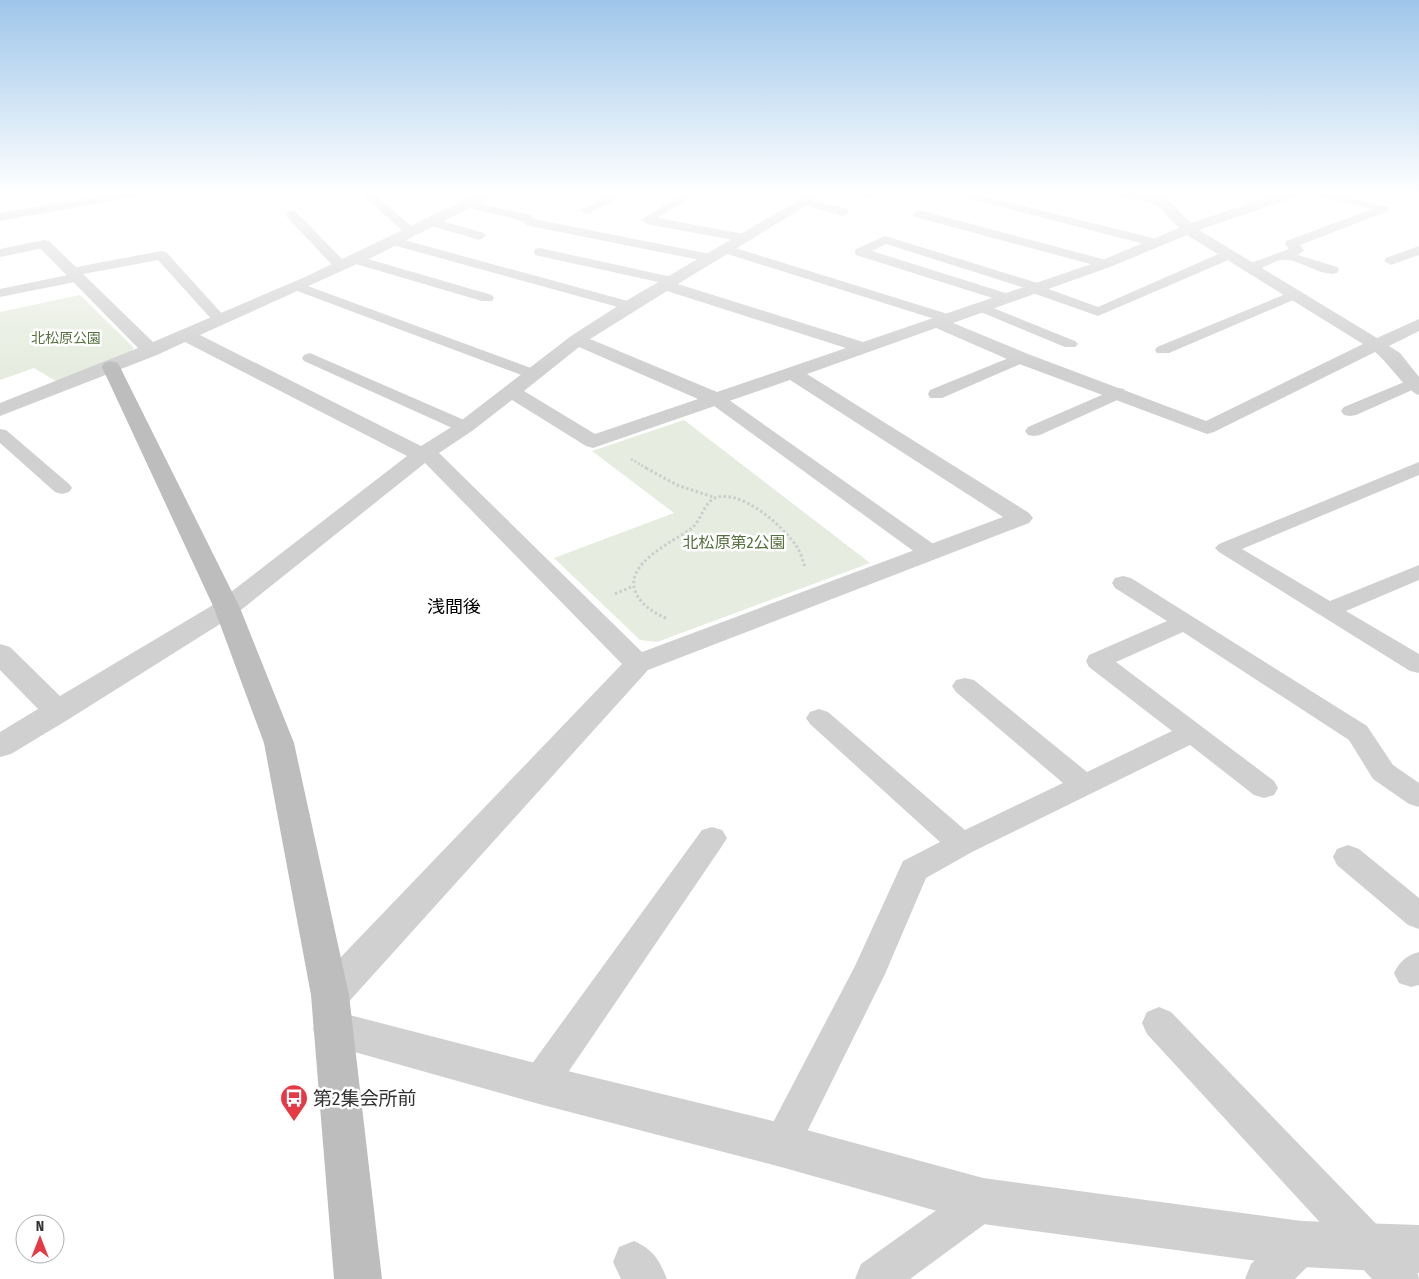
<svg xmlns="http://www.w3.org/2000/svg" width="1419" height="1279" viewBox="0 0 1419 1279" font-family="'Fira Sans Condensed','Noto Sans JP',sans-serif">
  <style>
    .green { fill: #e6ecdf }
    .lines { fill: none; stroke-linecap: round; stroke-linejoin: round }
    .path-far1 { stroke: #cdcdcd; stroke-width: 2.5; stroke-dasharray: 2 2; stroke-linecap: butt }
    .path { stroke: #cdcdcd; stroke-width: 3; stroke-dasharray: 2.5 2.5; stroke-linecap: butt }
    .lane { fill: #d0d0d0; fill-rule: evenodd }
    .street { fill: #d0d0d0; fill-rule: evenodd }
    .secondary { fill: #bdbdbd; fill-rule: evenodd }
    .labels { text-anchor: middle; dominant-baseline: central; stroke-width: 5; stroke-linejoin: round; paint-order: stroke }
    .far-park-label { font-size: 14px; fill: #56703f; stroke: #fff }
    .park-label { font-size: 16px; fill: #56703f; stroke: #fff }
    .neighbourhood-label { font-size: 18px; fill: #000; stroke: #fff }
    .near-poi-label { font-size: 19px; fill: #333; stroke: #fff; text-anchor: start }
  </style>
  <rect width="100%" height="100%" fill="#fff"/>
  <!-- green -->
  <g class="green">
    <polygon points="80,295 134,348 126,356 59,383 34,368 0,380 0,312"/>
    <polygon points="684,420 870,563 657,642 640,640 554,558 674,513 592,451"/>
  </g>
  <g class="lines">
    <!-- path-far1 -->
    <polyline class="path-far1" points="631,459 648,469"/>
    <!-- path -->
    <g class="path">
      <polyline points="646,468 677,485 716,498"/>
      <polyline points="615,594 633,586"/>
      <path d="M 666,618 C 654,613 643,606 637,595 C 620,565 673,542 692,528 C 701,520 704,503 715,498 C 741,488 784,527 797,547 C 801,553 803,561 805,568"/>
    </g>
    <!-- lane -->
    <g class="lane">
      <polygon points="133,191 156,191 150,194 0,221 0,213"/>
      <polygon points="359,191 370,191 415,229 417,232 415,235 407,235"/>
      <polygon points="616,191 630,191 590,213 586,214 580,210"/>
      <polygon points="687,191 700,191 658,218 744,234 750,238 748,241 744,242 647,224 641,220"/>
      <polygon points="845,191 865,191 874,193 876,195 870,198 847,193"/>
      <polygon points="975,191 987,191 986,194 983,196 1161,240 1162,243 1156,247 967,198 965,196"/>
      <polygon points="1104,191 1123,191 1167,201 1169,203 1163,206 1106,193"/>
      <path d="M 1306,191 L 1323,191 L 1388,207 L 1390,209 L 1388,211 L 1300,245 L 1304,250 L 1298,255 L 1337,267 L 1339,270 L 1337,273 C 1321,277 1303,261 1287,260 C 1273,258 1260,274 1245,271 L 1243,268 L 1245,265 L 1289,249 L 1285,244 L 1286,241 L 1372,209 L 1307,193 Z"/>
      <polygon points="805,199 847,209 849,212 843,216 801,204 799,202 801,200"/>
      <polygon points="466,201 531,215 534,219 710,254 717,258 710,262 530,226 526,225 523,221 462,206 460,204 462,202"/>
      <polygon points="291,210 295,211 345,262 347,265 345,268 335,268 287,217 285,214"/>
      <polygon points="919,210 1110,261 1112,264 1105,268 915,217 913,214"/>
      <polygon points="432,218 484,233 486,236 480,240 428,225 426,222"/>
      <polygon points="885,236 1041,284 1043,287 1098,307 1223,252 1233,252 1235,255 1233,258 1098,316 1027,291 1025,288 886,244 872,251 1012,295 1014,298 1012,301 1002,301 856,255 855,252 856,249"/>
      <polygon points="393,237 635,303 637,306 635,309 625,309 389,244 387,241 389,238"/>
      <polygon points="44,240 49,241 50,244 49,247 0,257 0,249"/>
      <polygon points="726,245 951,315 953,318 951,321 941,321 721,252 720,249 721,246"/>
      <polygon points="1419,246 1419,255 1391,265 1384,261 1386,258"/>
      <polygon points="540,248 672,277 679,281 672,285 535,255 534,252 535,249"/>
      <polygon points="161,251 166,252 225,317 227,320 225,323 215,323 158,260 78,275 82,278 80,281 0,297 0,289 68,275 64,272 66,269"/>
      <polygon points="354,255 492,295 494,298 492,301 482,301 349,262 347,259"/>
      <polygon points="297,282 539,371 541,374 539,377 527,377 292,289 290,286"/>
      <polygon points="1293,291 1298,292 1300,295 1298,298 1169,353 1157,353 1155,350 1157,347"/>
      <polygon points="981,303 1075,341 1078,344 1075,347 1065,347 976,310 974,307 976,304"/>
      <polygon points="310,353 471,423 474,427 471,431 465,432 459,431 304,361 302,358 304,355"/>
      <polygon points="1021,353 1027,355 1029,358 1027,361 942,398 930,398 928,394 930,390"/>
      <polygon points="1414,378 1419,379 1419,387 1356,415 1350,416 1344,415 1341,411 1344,407"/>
      <polygon points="1118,388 1124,389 1126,393 1124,397 1040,435 1034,436 1028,435 1025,431 1028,427"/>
      <polygon points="716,394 722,395 939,548 942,553 939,558 931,559 923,558 710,403 707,399 710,395"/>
      <polygon points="0,429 6,430 69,484 72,488 69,492 62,494 55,492 0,443"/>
      <polygon points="1419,462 1419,475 1242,549 1330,601 1419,565 1419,580 1346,611 1419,654 1419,673 1410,671 1219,552 1215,548 1219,544"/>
      <polygon points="1123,576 1131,578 1367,726 1393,765 1419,783 1419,807 1409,804 1373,779 1349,740 1183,632 1116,662 1274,781 1278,788 1274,795 1264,798 1254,795 1190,745 972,852 926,878 885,974 794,1158 781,1164 768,1158 762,1145 768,1132 855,966 903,861 940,842 810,724 806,718 810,712 819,709 828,712 965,830 1063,783 956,692 952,686 956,680 965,678 974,680 1087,772 1172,731 1089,667 1086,661 1089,655 1167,621 1115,588 1112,583 1115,578"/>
      <polygon points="712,827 722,830 727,838 722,846 552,1096 539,1101 526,1096 521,1084 526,1072 702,830"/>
      <polygon points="1348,845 1359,849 1419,898 1419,929 1408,925 1337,865 1333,857 1337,849"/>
      <path d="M 1419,952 L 1419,985 L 1411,987 L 1399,983 L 1394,973 C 1400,961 1406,956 1419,952 Z"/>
      <polygon points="1159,1007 1171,1012 1415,1264 1419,1279 1372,1279 1147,1034 1142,1023 1147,1012"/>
      <polygon points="983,1181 997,1187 1003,1201 997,1215 910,1279 855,1279 861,1264 969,1187"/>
      <polygon points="1302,1224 1316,1230 1322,1244 1316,1258 1295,1279 1245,1279 1251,1264 1288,1230"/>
      <path d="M 634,1241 C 654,1250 659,1260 667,1279 L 621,1279 L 613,1262 L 619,1247 Z"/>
    </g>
    <!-- street -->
    <g class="street">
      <polygon points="117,191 129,191 133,195 131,198 121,198"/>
      <path d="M 483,191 L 499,191 L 497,194 L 377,255 L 200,335 L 421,446 L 458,423 L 571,336 L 624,302 L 814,191 L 830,191 L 678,284 L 863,342 L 1100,261 L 1179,228 L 1158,206 L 1152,191 L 1164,191 L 1169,201 L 1191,223 L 1287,191 L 1305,191 L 1304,194 L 1199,230 L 1377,338 L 1419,319 L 1419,331 L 1389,346 L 1400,353 L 1419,377 L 1419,395 C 1407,392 1389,363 1375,352 L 1214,432 L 1207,434 L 1014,362 L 936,328 L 807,374 L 1029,513 L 1033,518 L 1029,523 L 648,670 L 344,1007 L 334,1011 L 539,1064 L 781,1123 L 983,1178 L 1302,1221 L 1419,1225 L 1419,1273 L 1302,1267 L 983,1224 L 781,1167 L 539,1104 L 319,1042 L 313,1029 L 319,1016 L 329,1012 L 316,1007 L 311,995 L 316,983 L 622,664 L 425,463 L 236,614 L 69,719 L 11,754 L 0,757 L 0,732 L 38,709 L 0,670 L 0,644 L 10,647 L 60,696 L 218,602 L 407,456 L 185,342 L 157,355 L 0,416 L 0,403 L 138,348 L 39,247 L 37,244 L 39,241 L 49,241 L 153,342 L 305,277 ZM 1187,235 L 1363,344 L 1206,421 L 1028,354 L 953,323 L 1110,267 ZM 667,291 L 846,348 L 717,392 L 590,339 ZM 579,347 L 698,399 L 595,434 L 524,391 ZM 790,380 L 1003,517 L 642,652 L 439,453 L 472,431 L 512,400 L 586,446 L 593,448 Z"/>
    </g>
    <!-- secondary -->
    <polygon class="secondary" points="111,361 118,363 120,367 240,608 294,743 349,995 382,1279 334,1279 311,995 264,743 214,608 102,367 104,363"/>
  </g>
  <!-- sky -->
  <linearGradient id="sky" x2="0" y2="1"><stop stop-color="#9ec6ea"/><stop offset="0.52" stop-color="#fff"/><stop offset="1" stop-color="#fff" stop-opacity="0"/></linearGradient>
  <rect width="1419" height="370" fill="url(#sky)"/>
  <!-- icons -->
  <defs>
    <g id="bus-pin" transform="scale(1.4375)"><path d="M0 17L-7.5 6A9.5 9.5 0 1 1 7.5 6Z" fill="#e63946" stroke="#fff"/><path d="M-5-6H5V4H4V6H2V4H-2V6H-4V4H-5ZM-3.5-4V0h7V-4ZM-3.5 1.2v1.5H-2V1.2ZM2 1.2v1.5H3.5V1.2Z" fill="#fff"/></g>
  </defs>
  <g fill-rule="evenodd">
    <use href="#bus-pin" x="294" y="1098"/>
  </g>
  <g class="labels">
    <!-- far-park labels -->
    <g class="far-park-label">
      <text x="66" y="338">北松原公園</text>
    </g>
    <!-- park labels -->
    <g class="park-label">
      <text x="734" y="542">北松原第2公園</text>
    </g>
    <!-- neighbourhood labels -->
    <g class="neighbourhood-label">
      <text x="454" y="607">浅間後</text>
    </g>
    <!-- near-poi labels -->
    <g class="near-poi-label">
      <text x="313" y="1098">第2集会所前</text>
    </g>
  </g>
  <!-- north arrow -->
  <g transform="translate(40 1239)"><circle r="24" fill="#ffffff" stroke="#adadad"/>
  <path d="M0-4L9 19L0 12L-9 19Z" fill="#e63946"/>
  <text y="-8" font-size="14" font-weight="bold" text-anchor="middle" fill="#333333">N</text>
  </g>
</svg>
